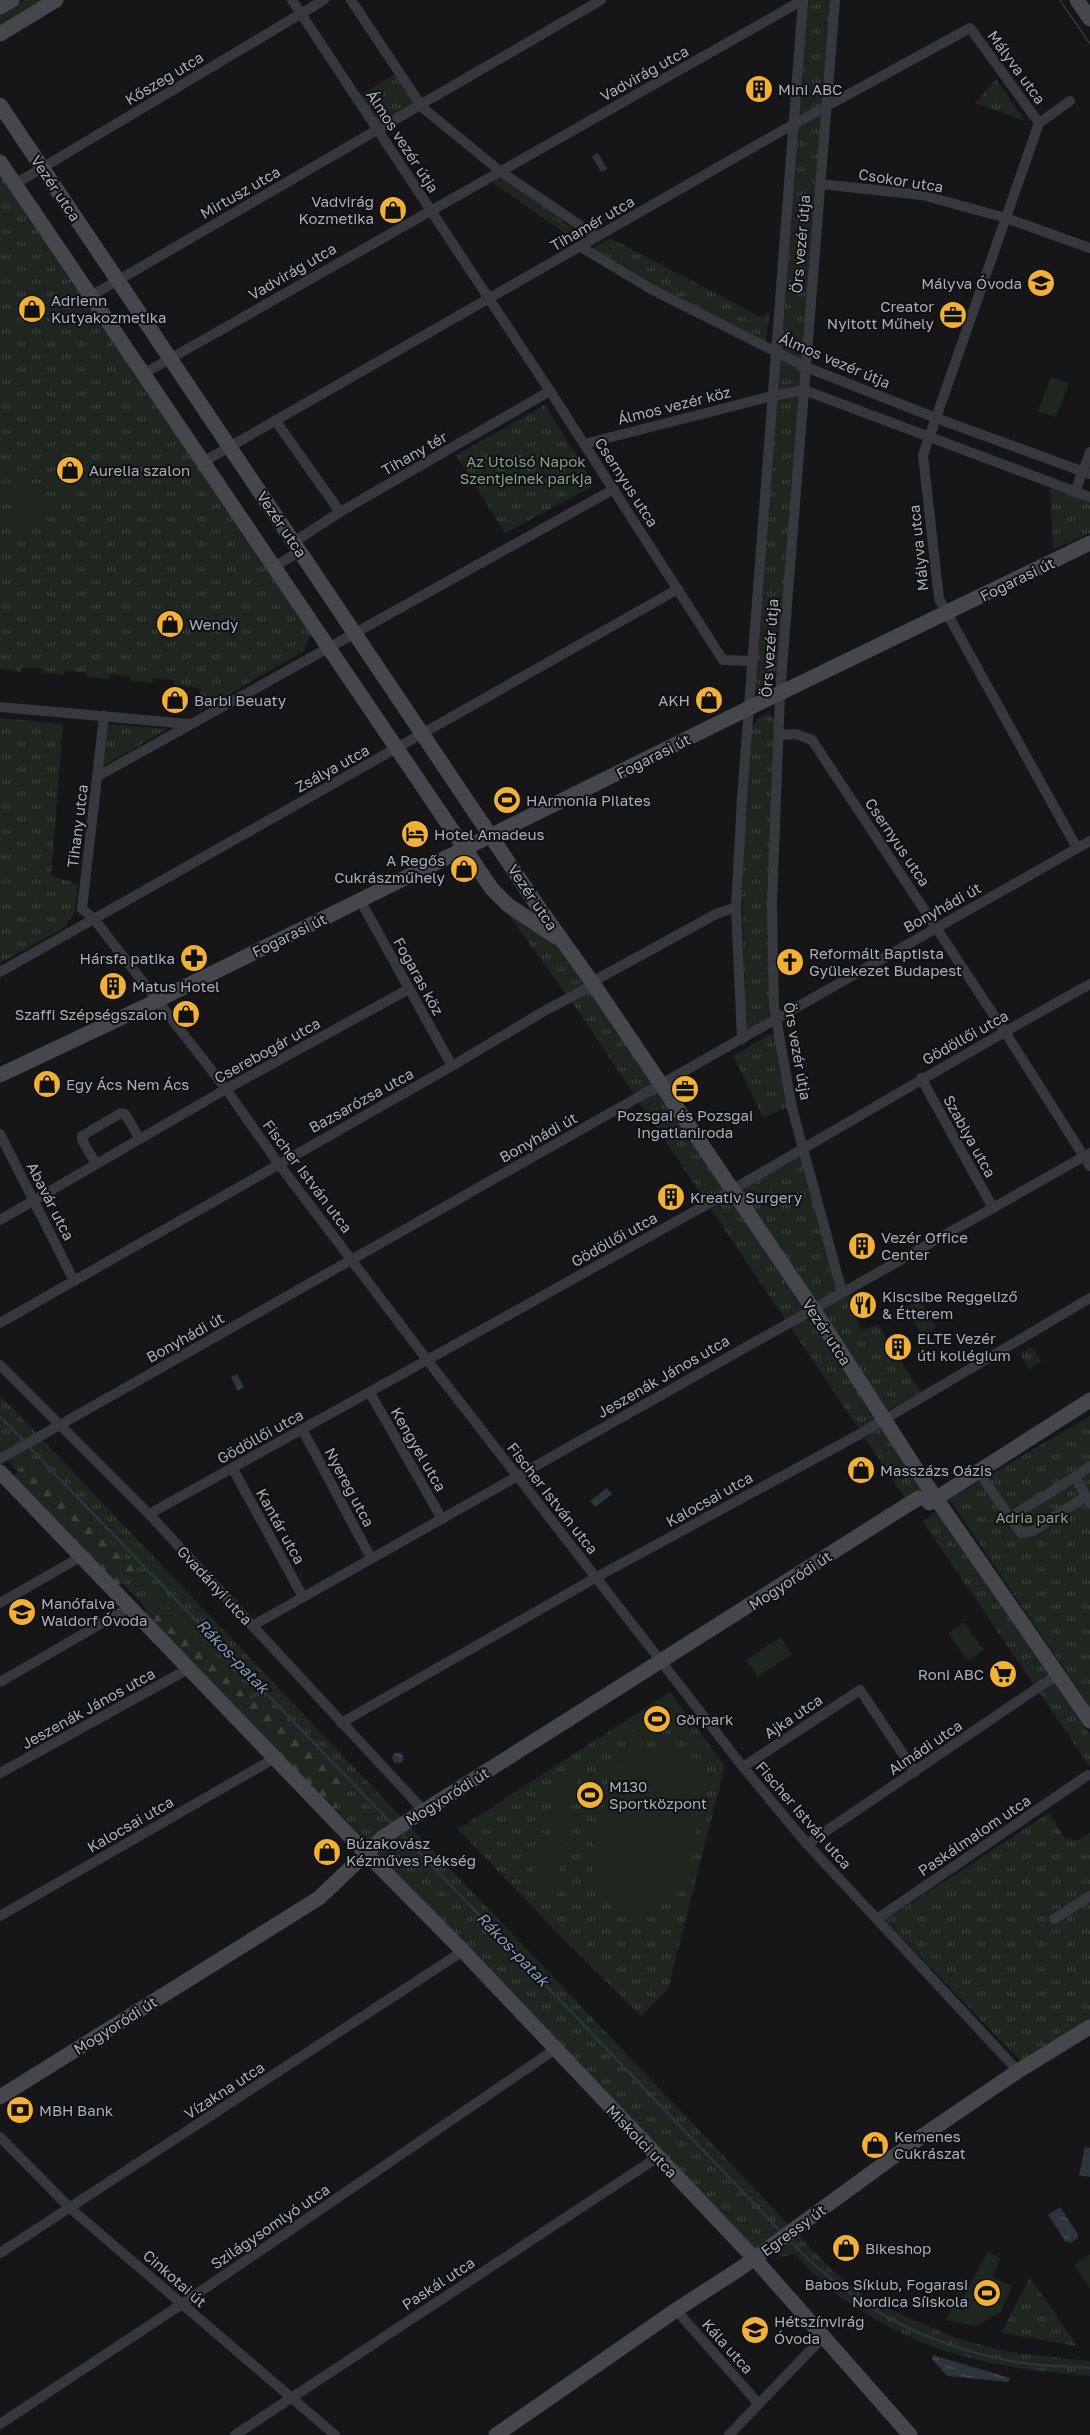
<svg xmlns="http://www.w3.org/2000/svg" width="1090" height="2435" viewBox="0 0 1090 2435" font-family="'Golos Text',sans-serif">
  <style>
    .grass { fill: url(#grass-tufts) }
    .forest { fill: url(#forest-firs) }
    .pitch { fill: #1e261f }
    .water { fill: url(#water-ripples) }
    .lines { fill: none; stroke-linecap: round; stroke-linejoin: round }
    .stream { stroke: #2c353c; stroke-width: 2.5 }
    .street { stroke: #37383d; stroke-width: 10 }
    .secondary { stroke: #45474d; stroke-width: 15 }
    .tram { stroke: #4a4c52; stroke-width: 1 }
    .labels { text-anchor: middle; dominant-baseline: central; stroke-width: 4; stroke-linejoin: round; paint-order: stroke }
    .street-label { font-size: 15px; fill: #a8adb8; stroke: #111113 }
    .poi-label { font-size: 15px; fill: #a8adb8; stroke: #111113; text-anchor: start }
    .park-label { font-size: 15px; fill: #7fa381; stroke: #111113 }
    .water-label { font-size: 16px; font-style: italic; fill: #7f9bb3; stroke: #111113 }
  </style>
  <defs>
    <pattern id="grass-tufts" width="24" height="20" patternUnits="userSpaceOnUse" patternTransform="scale(1.25)"><rect width="24" height="20" fill="#1e261f"/><path d="M3 7l-1-3M5 7V3M7 7l1-3M15 17l-1-3M17 17v-4M19 17l1-3" fill="none" stroke="#3c433d"/></pattern>
    <pattern id="forest-firs" width="22" height="20" patternUnits="userSpaceOnUse" patternTransform="scale(1.25)"><rect width="22" height="20" fill="#1e261f"/><path d="M5 1l3.5 6h-7zM16 11l3.5 6h-7z" fill="#3c433d"/></pattern>
    <pattern id="water-ripples" width="26" height="14" patternUnits="userSpaceOnUse" patternTransform="scale(1.25)"><rect width="26" height="14" fill="#2c353c"/><path d="M2 4q2-2 4 0t4 0M15 11q2-2 4 0t4 0" fill="none" stroke="#485056"/></pattern>
  </defs>
  <rect width="100%" height="100%" fill="#161618"/>
  <!-- grass -->
  <g class="grass">
    <polygon points="23,0 49,0 0,29 0,14"/>
    <polygon points="803,0 835,0 781,677 748,694"/>
    <polygon points="398,72 420,104 377,129 356,98"/>
    <polygon points="996,79 1025,121 975,103"/>
    <polygon points="0,175 311,635 303,652 199,711 201,688 174,685 174,680 153,678 152,683 130,681 131,676 110,674 109,679 87,677 87,673 65,670 64,675 43,673 43,669 22,667 21,672 0,669"/>
    <polygon points="500,178 505,179 575,230 566,234 493,183"/>
    <polygon points="610,238 761,317 770,311 765,346 589,251"/>
    <polygon points="545,405 595,485 505,533 456,455"/>
    <polygon points="1050,488 1090,502 1090,533 1053,549"/>
    <polygon points="769,713 774,720 768,899 769,1019 746,1031 742,898 747,777 752,728 758,718"/>
    <polygon points="0,718 63,724 51,876 78,884 75,912 65,927 0,963"/>
    <polygon points="108,724 168,729 103,766"/>
    <polygon points="505,910 547,936 564,951 923,1488 905,1498 574,1005"/>
    <polygon points="770,1034 775,1036 787,1108 763,1117 733,1056"/>
    <polygon points="802,1154 861,1330 878,1325 921,1392 886,1411 736,1194"/>
    <polygon points="1031,1347 1041,1361 1030,1369 1020,1354"/>
    <path d="M 0,1395 L 831,2269 L 867,2299 L 955,2338 L 1008,2352 L 1090,2361 L 1090,2376 C 995,2368 924,2355 845,2300 C 835,2293 824,2284 815,2275 C 807,2268 802,2260 794,2254 L 781,2257 L 764,2242 L 751,2250 L 0,1453 Z"/>
    <polygon points="1090,1416 1090,1707 949,1499"/>
    <polygon points="936,1511 1090,1735 1090,1767 923,1522"/>
    <polygon points="670,1692 725,1766 668,1989 641,2016 564,1940 458,1829"/>
    <polygon points="1049,1813 1064,1837 1077,1841 1090,1833 1090,2019 1021,2062 885,1920"/>
    <polygon points="1030,2277 1077,2346 1001,2333"/>
  </g>
  <!-- forest -->
  <g class="forest">
    <polygon points="33,1458 136,1570 119,1586 13,1476"/>
    <polygon points="157,1596 341,1780 334,1813 143,1614"/>
  </g>
  <!-- pitch -->
  <g class="pitch">
    <polygon points="1051,377 1069,383 1056,417 1038,411"/>
    <polygon points="18,482 44,484 40,527 14,525"/>
    <polygon points="920,1300 936,1328 922,1336 906,1307"/>
    <polygon points="964,1622 984,1650 968,1661 948,1633"/>
    <polygon points="780,1637 792,1654 758,1677 746,1660"/>
    <polygon points="669,1700 680,1715 647,1736 632,1735 635,1722"/>
    <path d="M 658,1748 C 716,1756 703,1803 693,1844 C 690,1859 688,1878 679,1891 C 658,1921 612,1915 597,1884 C 593,1877 592,1870 592,1862 C 593,1844 607,1781 618,1767 C 628,1754 642,1749 658,1748 Z"/>
    <polygon points="559,1773 578,1777 570,1812 550,1808"/>
    <polygon points="547,1810 572,1816 567,1835 542,1829"/>
    <polygon points="543,1833 566,1839 554,1889 551,1888 550,1891 530,1886"/>
    <polygon points="988,2252 1000,2258 993,2277 1012,2286 1001,2312 975,2326 946,2320 956,2300 960,2302"/>
    <polygon points="1090,2254 1090,2289 1074,2265"/>
  </g>
  <!-- water -->
  <g class="water">
    <polygon points="598,153 607,169 601,172 592,156"/>
    <polygon points="237,1374 244,1387 238,1391 231,1377"/>
    <polygon points="607,1488 612,1494 595,1507 590,1501"/>
    <circle cx="398" cy="1758" r="5.5"/>
    <polygon points="1085,2147 1090,2148 1090,2177 1079,2175"/>
    <polygon points="1060,2207 1078,2234 1078,2238 1070,2243 1068,2241 1066,2242 1048,2215"/>
    <polygon points="933,2355 1010,2378 1009,2382 947,2376 932,2359"/>
  </g>
  <g class="lines">
    <!-- stream -->
    <g class="stream">
      <polyline points="0,1417 24,1441"/>
      <polyline points="29,1447 393,1825"/>
      <polyline points="251,1698 264,1689"/>
      <polyline points="400,1832 781,2232"/>
      <path d="M 788,2239 C 850,2304 922,2344 1011,2361 C 1036,2366 1064,2366 1090,2368"/>
    </g>
    <!-- street -->
    <g class="street">
      <polyline points="292,0 550,391 723,660 751,661"/>
      <polyline points="351,0 423,108 500,171 597,237"/>
      <polyline points="835,0 780,693 772,904 773,961 774,1007 792,1108 842,1292"/>
      <polyline points="1070,101 1039,123 923,455 939,599 1077,848"/>
      <polyline points="15,184 324,0"/>
      <polyline points="820,184 922,195 1006,218 1090,248"/>
      <polyline points="581,247 651,289 806,367 936,418 1090,474"/>
      <polyline points="91,296 601,0"/>
      <polyline points="143,374 803,0"/>
      <polyline points="275,420 340,512"/>
      <polyline points="584,444 772,396 804,390 1090,497"/>
      <polyline points="203,462 785,129 970,28 1039,123"/>
      <polyline points="1075,492 1090,452"/>
      <polyline points="294,542 340,512 550,391"/>
      <polyline points="274,567 300,551"/>
      <polyline points="0,707 189,724"/>
      <polyline points="104,716 82,909 94,919 226,1089 278,1163 428,1361 743,1767 807,1844 1018,2071"/>
      <polyline points="779,735 796,734 812,740 1005,1032 1090,1166"/>
      <polyline points="98,776 614,489"/>
      <polyline points="360,900 452,1066"/>
      <polyline points="0,972 678,589"/>
      <polyline points="742,1039 736,907 742,798 803,0"/>
      <polyline points="921,1078 993,1208"/>
      <polyline points="0,1134 74,1281"/>
      <polyline points="96,1164 82,1140 82,1136 121,1113 125,1114 140,1139"/>
      <polyline points="0,1220 226,1089 409,989"/>
      <polyline points="0,1323 452,1066 546,1010 586,989 592,982 716,914 736,907"/>
      <polyline points="0,1365 149,1514 424,1811"/>
      <polyline points="370,1393 442,1519"/>
      <polyline points="302,1429 371,1558"/>
      <polyline points="0,1459 1090,841"/>
      <polyline points="1090,1466 1075,1477 1090,1503"/>
      <polyline points="233,1469 303,1597"/>
      <polyline points="978,1471 1021,1533 1033,1531 1086,1496"/>
      <path d="M 149,1514 C 333,1411 520,1310 704,1206 C 833,1132 960,1056 1090,984"/>
      <polyline points="1009,1518 1075,1477"/>
      <polyline points="0,1603 82,1556"/>
      <polyline points="252,1626 1090,1153"/>
      <polyline points="0,1682 130,1607"/>
      <polyline points="341,1723 595,1578 858,1435 1090,1298"/>
      <polyline points="743,1767 860,1690 915,1772"/>
      <polyline points="0,1773 190,1668"/>
      <polyline points="807,1844 1058,1674"/>
      <polyline points="0,1916 275,1758"/>
      <polyline points="877,1919 1088,1775"/>
      <polyline points="1054,1919 1090,1896"/>
      <polyline points="0,2137 70,2208 335,2435"/>
      <polyline points="0,2253 463,1951"/>
      <polyline points="676,2310 758,2403"/>
      <polyline points="0,2424 182,2304 554,2050"/>
      <polyline points="235,2435 658,2157"/>
      <polyline points="729,2435 824,2336"/>
    </g>
    <!-- secondary -->
    <g class="secondary">
      <polyline points="1077,0 1090,19"/>
      <polyline points="0,7 12,0"/>
      <polyline points="0,34 56,0"/>
      <polyline points="0,105 535,902 592,982 813,1309 924,1481 1090,1721"/>
      <polyline points="0,162 492,889 508,905 556,937"/>
      <polyline points="0,1075 146,1006 747,709 1090,543"/>
      <polyline points="0,1472 366,1853 463,1951 754,2258 910,2435"/>
      <polyline points="929,1503 1090,1400"/>
      <polyline points="0,2097 319,1898 382,1838 411,1819 904,1507 919,1498 936,1497"/>
      <polyline points="496,2435 676,2310 741,2268 915,2141 1018,2071 1090,2027"/>
    </g>
    <!-- tram -->
    <polyline class="tram" points="1060,0 1090,44"/>
  </g>
  <!-- icons -->
  <defs>
    <g id="building-disc" transform="scale(1.4375)"><circle r="9.5" fill="#f2b134" stroke="#111113"/><path d="M-4-6H4V6H1V3H-1V6H-4ZM-2.5-4.3h1.7v1.8h-1.7ZM.8-4.3h1.7v1.8H.8ZM-2.5-1h1.7V.8h-1.7ZM.8-1h1.7V.8H.8Z" fill="#111"/></g>
    <g id="shop-disc" transform="scale(1.4375)"><circle r="9.5" fill="#f2b134" stroke="#111113"/><path d="M-5-2.5h2.3a2.7 3.5 0 0 1 5.4 0H5L5.5 6h-11ZM-1.5-2.5h3a1.5 2.3 0 0 0-3 0Z" fill="#111"/></g>
    <g id="school-disc" transform="scale(1.4375)"><circle r="9.5" fill="#f2b134" stroke="#111113"/><path d="M0-5L7-2L0 1L-7-2ZM-4 1L0 2.5L4 1V4Q0 6-4 4Z" fill="#111"/></g>
    <g id="office-disc" transform="scale(1.4375)"><circle r="9.5" fill="#f2b134" stroke="#111113"/><path d="M-6-3h4V-5.5h4V-3h4V5H-6ZM-1-4.5V-3h2v-1.5ZM-6 0V1H6V0Z" fill="#111"/></g>
    <g id="stadium-disc" transform="scale(1.4375)"><circle r="9.5" fill="#f2b134" stroke="#111113"/><path d="M0-5a6.5 5 0 1 0 0 10a6.5 5 0 1 0 0-10ZM-3.5-1.8h7v3.6h-7Z" fill="#111"/></g>
    <g id="hotel-disc" transform="scale(1.4375)"><circle r="9.5" fill="#f2b134" stroke="#111113"/><path d="M-6-4.5h1.5V1H6V5H4.5V3h-9V5H-6ZM-4 0a1.8 1.8 0 1 1 3.6 0ZM.5 0V-2.5h3Q6-2.5 6 0Z" fill="#111"/></g>
    <g id="pharmacy-disc" transform="scale(1.4375)"><circle r="9.5" fill="#f2b134" stroke="#111113"/><path d="M-2-6h4v4h4v4h-4v4h-4v-4h-4v-4h4Z" fill="#111"/></g>
    <g id="church-disc" transform="scale(1.4375)"><circle r="9.5" fill="#f2b134" stroke="#111113"/><path d="M-1.2-6h2.4v3.5h3.3v2.4h-3.3V6h-2.4V-.1h-3.3v-2.4h3.3Z" fill="#111"/></g>
    <g id="restaurant-disc" transform="scale(1.4375)"><circle r="9.5" fill="#f2b134" stroke="#111113"/><path d="M-5-6h1v4h1v-4h1v4h1v-4h1v5L-1.5 .5V6h-2V.5L-5-1ZM5-6V6H3V1.5H1.5Q1.5-4 5-6Z" fill="#111"/></g>
    <g id="supermarket-disc" transform="scale(1.4375)"><circle r="9.5" fill="#f2b134" stroke="#111113"/><path d="M-6-5.5h2.5l.6 2H6L4.5 2H-2.5L-4.4-4H-6ZM-1.5 3.2a1.3 1.3 0 1 0 .1 0ZM3 3.2a1.3 1.3 0 1 0 .1 0Z" fill="#111"/></g>
    <g id="bank-disc" transform="scale(1.4375)"><circle r="9.5" fill="#f2b134" stroke="#111113"/><path d="M-6-4H6V4H-6ZM0-2.3a2.3 2.3 0 1 0 0 4.6a2.3 2.3 0 1 0 0-4.6Z" fill="#111"/></g>
  </defs>
  <g fill-rule="evenodd">
    <use href="#building-disc" x="759" y="89"/>
    <use href="#shop-disc" x="393" y="210"/>
    <use href="#school-disc" x="1041" y="283"/>
    <use href="#shop-disc" x="32" y="309"/>
    <use href="#office-disc" x="953" y="315"/>
    <use href="#shop-disc" x="70" y="470"/>
    <use href="#shop-disc" x="170" y="624"/>
    <use href="#shop-disc" x="175" y="700"/>
    <use href="#shop-disc" x="709" y="700"/>
    <use href="#stadium-disc" x="507" y="800"/>
    <use href="#hotel-disc" x="415" y="834"/>
    <use href="#shop-disc" x="464" y="869"/>
    <use href="#pharmacy-disc" x="194" y="958"/>
    <use href="#church-disc" x="790" y="962"/>
    <use href="#building-disc" x="113" y="986"/>
    <use href="#shop-disc" x="186" y="1014"/>
    <use href="#shop-disc" x="47" y="1084"/>
    <use href="#office-disc" x="685" y="1089"/>
    <use href="#building-disc" x="671" y="1197"/>
    <use href="#building-disc" x="862" y="1246"/>
    <use href="#restaurant-disc" x="863" y="1305"/>
    <use href="#building-disc" x="898" y="1347"/>
    <use href="#shop-disc" x="861" y="1470"/>
    <use href="#school-disc" x="22" y="1612"/>
    <use href="#supermarket-disc" x="1003" y="1674"/>
    <use href="#stadium-disc" x="657" y="1719"/>
    <use href="#stadium-disc" x="590" y="1795"/>
    <use href="#shop-disc" x="327" y="1852"/>
    <use href="#bank-disc" x="20" y="2110"/>
    <use href="#shop-disc" x="875" y="2145"/>
    <use href="#shop-disc" x="846" y="2248"/>
    <use href="#stadium-disc" x="987" y="2293"/>
    <use href="#school-disc" x="755" y="2330"/>
  </g>
  <g class="labels">
    <!-- street labels -->
    <g class="street-label">
      <text transform="translate(1017 67) rotate(54)">Mályva utca</text>
      <text transform="translate(644 73) rotate(-29)">Vadvirág utca</text>
      <text transform="translate(164 78) rotate(-31)">Kőszeg utca</text>
      <text transform="translate(403 141) rotate(57)">Álmos vezér útja</text>
      <text transform="translate(901 180) rotate(9)">Csokor utca</text>
      <text transform="translate(56 188) rotate(56)">Vezér utca</text>
      <text transform="translate(240 192) rotate(-30)">Mirtusz utca</text>
      <text transform="translate(592 223) rotate(-30)">Tihamér utca</text>
      <text transform="translate(800 244) rotate(-85)">Örs vezér útja</text>
      <text transform="translate(292 271) rotate(-30)">Vadvirág utca</text>
      <text transform="translate(835 360) rotate(23)">Álmos vezér útja</text>
      <text transform="translate(674 405) rotate(-14)">Álmos vezér köz</text>
      <text transform="translate(414 453) rotate(-30)">Tihany tér</text>
      <text transform="translate(627 482) rotate(57)">Csernyus utca</text>
      <text transform="translate(282 524) rotate(56)">Vezér utca</text>
      <text transform="translate(918 548) rotate(-96)">Mályva utca</text>
      <text transform="translate(1017 579) rotate(-26)">Fogarasi út</text>
      <text transform="translate(769 648) rotate(-86)">Örs vezér útja</text>
      <text transform="translate(653 756) rotate(-27)">Fogarasi út</text>
      <text transform="translate(332 768) rotate(-29)">Zsálya utca</text>
      <text transform="translate(77 826) rotate(-83)">Tihany utca</text>
      <text transform="translate(898 842) rotate(56)">Csernyus utca</text>
      <text transform="translate(533 897) rotate(56)">Vezér utca</text>
      <text transform="translate(942 907) rotate(-29)">Bonyhádi út</text>
      <text transform="translate(289 935) rotate(-26)">Fogarasi út</text>
      <text transform="translate(419 976) rotate(61)">Fogaras köz</text>
      <text transform="translate(965 1037) rotate(-29)">Gödöllői utca</text>
      <text transform="translate(267 1050) rotate(-29)">Cserebogár utca</text>
      <text transform="translate(798 1051) rotate(80)">Örs vezér útja</text>
      <text transform="translate(361 1100) rotate(-29)">Bazsarózsa utca</text>
      <text transform="translate(970 1136) rotate(61)">Szablya utca</text>
      <text transform="translate(538 1137) rotate(-29)">Bonyhádi út</text>
      <text transform="translate(308 1176) rotate(53)">Fischer István utca</text>
      <text transform="translate(51 1201) rotate(63)">Abavár utca</text>
      <text transform="translate(614 1239) rotate(-29)">Gödöllői utca</text>
      <text transform="translate(827 1332) rotate(57)">Vezér utca</text>
      <text transform="translate(185 1337) rotate(-29)">Bonyhádi út</text>
      <text transform="translate(663 1376) rotate(-30)">Jeszenák János utca</text>
      <text transform="translate(260 1436) rotate(-29)">Gödöllői utca</text>
      <text transform="translate(419 1449) rotate(60)">Kengyel utca</text>
      <text transform="translate(350 1487) rotate(62)">Nyereg utca</text>
      <text transform="translate(553 1498) rotate(52)">Fischer István utca</text>
      <text transform="translate(709 1499) rotate(-29)">Kalocsai utca</text>
      <text transform="translate(281 1526) rotate(61)">Kantár utca</text>
      <text transform="translate(790 1580) rotate(-33)">Mogyoródi út</text>
      <text transform="translate(215 1585) rotate(47)">Gvadányi utca</text>
      <text transform="translate(88 1708) rotate(-29)">Jeszenák János utca</text>
      <text transform="translate(793 1716) rotate(-34)">Ajka utca</text>
      <text transform="translate(925 1747) rotate(-34)">Almádi utca</text>
      <text transform="translate(447 1796) rotate(-32)">Mogyoródi út</text>
      <text transform="translate(804 1815) rotate(49)">Fischer István utca</text>
      <text transform="translate(130 1824) rotate(-30)">Kalocsai utca</text>
      <text transform="translate(974 1835) rotate(-34)">Paskálmalom utca</text>
      <text transform="translate(115 2025) rotate(-32)">Mogyoródi út</text>
      <text transform="translate(224 2090) rotate(-33)">Vízakna utca</text>
      <text transform="translate(642 2141) rotate(46)">Miskolci utca</text>
      <text transform="translate(270 2226) rotate(-34)">Szilágysomlyó utca</text>
      <text transform="translate(793 2230) rotate(-36)">Egressy út</text>
      <text transform="translate(175 2278) rotate(41)">Cinkotai út</text>
      <text transform="translate(438 2283) rotate(-33)">Paskál utca</text>
      <text transform="translate(728 2346) rotate(48)">Kála utca</text>
    </g>
    <!-- poi labels -->
    <g class="poi-label">
      <text x="778" y="89">Mini ABC</text>
      <text x="374" y="201" text-anchor="end">Vadvirág<tspan x="374" dy="17">Kozmetika</tspan></text>
      <text x="1022" y="283" text-anchor="end">Mályva Óvoda</text>
      <text x="51" y="300">Adrienn<tspan x="51" dy="17">Kutyakozmetika</tspan></text>
      <text x="934" y="306" text-anchor="end">Creator<tspan x="934" dy="17">Nyitott Műhely</tspan></text>
      <text x="89" y="470">Aurelia szalon</text>
      <text x="189" y="624">Wendy</text>
      <text x="194" y="700">Barbi Beuaty</text>
      <text x="690" y="700" text-anchor="end">AKH</text>
      <text x="526" y="800">HArmonia Pilates</text>
      <text x="434" y="834">Hotel Amadeus</text>
      <text x="445" y="860" text-anchor="end">A Regős<tspan x="445" dy="17">Cukrászműhely</tspan></text>
      <text x="809" y="953">Reformált Baptista<tspan x="809" dy="17">Gyülekezet Budapest</tspan></text>
      <text x="175" y="958" text-anchor="end">Hársfa patika</text>
      <text x="132" y="986">Matus Hotel</text>
      <text x="167" y="1014" text-anchor="end">Szaffi Szépségszalon</text>
      <text x="66" y="1084">Egy Ács Nem Ács</text>
      <text x="685" y="1115" text-anchor="middle">Pozsgai és Pozsgai<tspan x="685" dy="17">Ingatlaniroda</tspan></text>
      <text x="690" y="1197">Kreativ Surgery</text>
      <text x="881" y="1237">Vezér Office<tspan x="881" dy="17">Center</tspan></text>
      <text x="882" y="1296">Kiscsibe Reggeliző<tspan x="882" dy="17">&amp; Étterem</tspan></text>
      <text x="917" y="1338">ELTE Vezér<tspan x="917" dy="17">úti kollégium</tspan></text>
      <text x="880" y="1470">Masszázs Oázis</text>
      <text x="41" y="1603">Manófalva<tspan x="41" dy="17">Waldorf Óvoda</tspan></text>
      <text x="984" y="1674" text-anchor="end">Roni ABC</text>
      <text x="676" y="1719">Görpark</text>
      <text x="609" y="1786">M130<tspan x="609" dy="17">Sportközpont</tspan></text>
      <text x="346" y="1843">Búzakovász<tspan x="346" dy="17">Kézműves Pékség</tspan></text>
      <text x="39" y="2110">MBH Bank</text>
      <text x="894" y="2136">Kemenes<tspan x="894" dy="17">Cukrászat</tspan></text>
      <text x="865" y="2248">Bikeshop</text>
      <text x="968" y="2284" text-anchor="end">Babos Síklub, Fogarasi<tspan x="968" dy="17">Nordica Síiskola</tspan></text>
      <text x="774" y="2321">Hétszínvirág<tspan x="774" dy="17">Óvoda</tspan></text>
    </g>
    <!-- park labels -->
    <g class="park-label">
      <text x="526" y="461">Az Utolsó Napok<tspan x="526" dy="17">Szentjeinek parkja</tspan></text>
      <text x="1032" y="1517">Adria park</text>
    </g>
    <!-- water labels -->
    <g class="water-label">
      <text transform="translate(233 1656) rotate(46)">Rákos-patak</text>
      <text transform="translate(513 1949) rotate(46)">Rákos-patak</text>
    </g>
  </g>
</svg>
